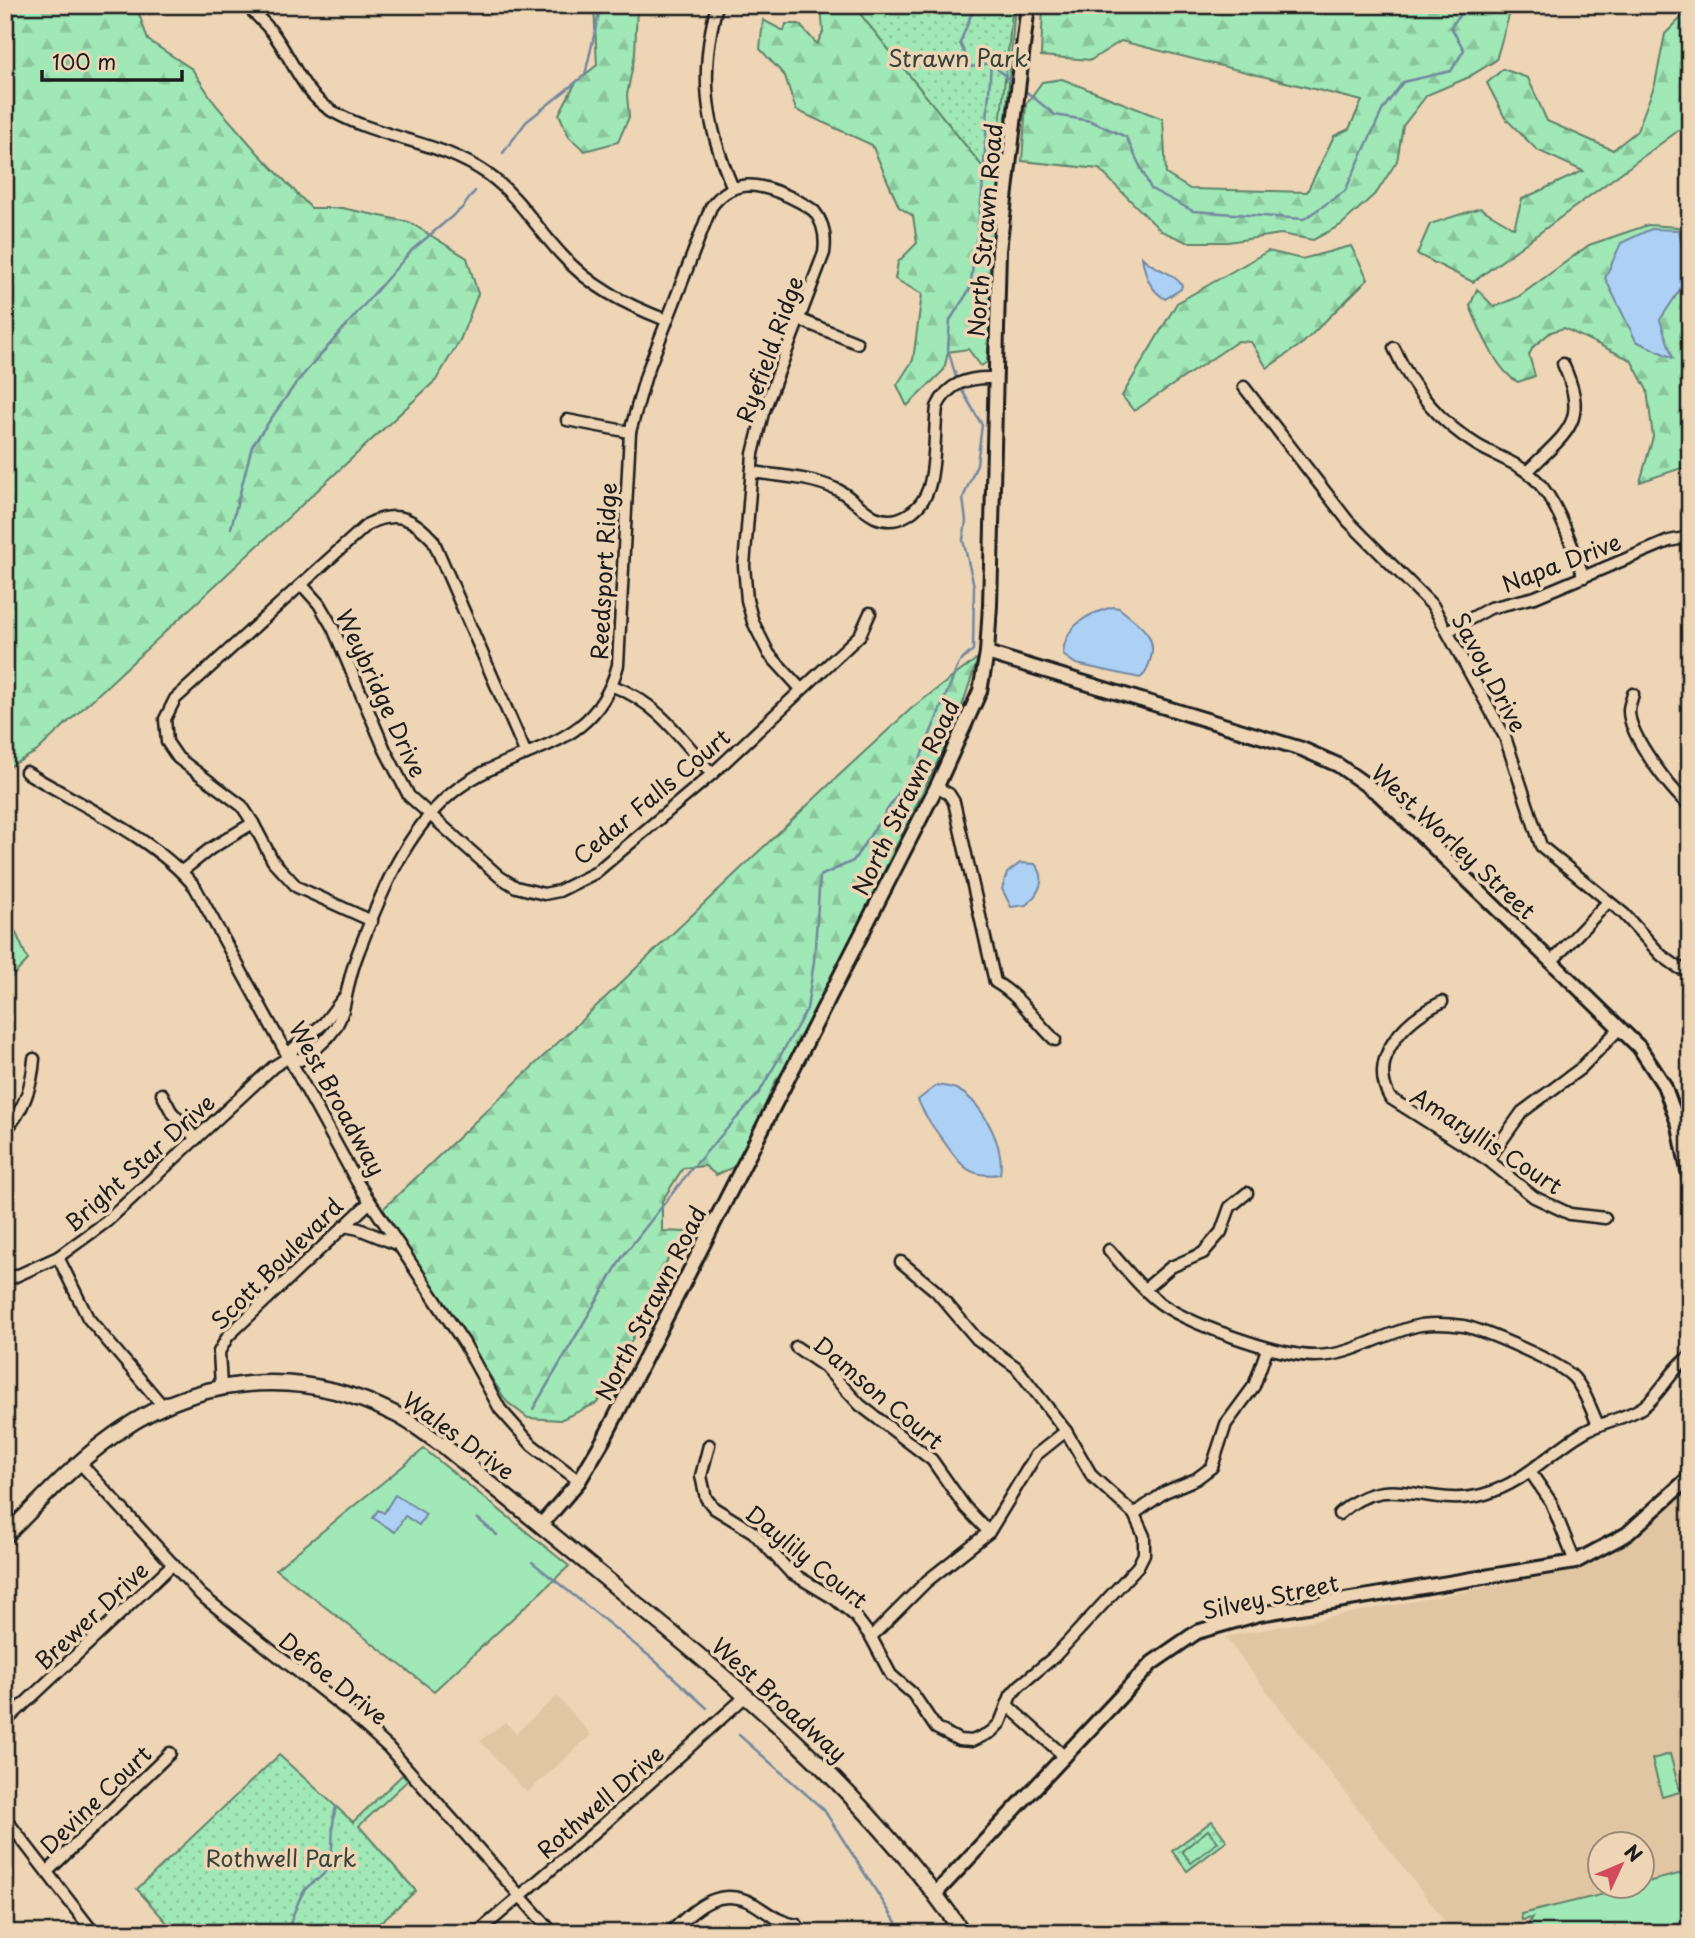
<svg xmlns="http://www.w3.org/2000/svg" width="1695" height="1938" viewBox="0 0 1695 1938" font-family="'Playpen Sans',sans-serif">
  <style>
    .built { fill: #e0c6a3; fill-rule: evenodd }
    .forest { fill: url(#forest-firs); stroke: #5e8269; stroke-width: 2 }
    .park { fill: url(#park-dots); stroke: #5e8269; stroke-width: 2 }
    .pitch { fill: #a0e8b6; stroke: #5e8269; stroke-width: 2 }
    .water { fill: #add0f5; stroke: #73889e; stroke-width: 2 }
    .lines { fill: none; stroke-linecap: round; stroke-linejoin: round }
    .stream { stroke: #73889e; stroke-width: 2.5 }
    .minor-casing { stroke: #1c1c1c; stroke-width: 15 }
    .tertiary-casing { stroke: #1c1c1c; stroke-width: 18 }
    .secondary-casing { stroke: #1c1c1c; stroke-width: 19 }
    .minor { stroke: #eed5b6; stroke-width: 10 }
    .tertiary { stroke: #eed5b6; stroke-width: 12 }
    .secondary { stroke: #eed5b6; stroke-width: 14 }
    .labels { text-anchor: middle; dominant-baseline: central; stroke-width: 7; stroke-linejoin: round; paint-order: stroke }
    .park-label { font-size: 23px; fill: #36453b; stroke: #eed5b6 }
    .street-label { font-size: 23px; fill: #1c1c1c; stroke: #eed5b6 }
  </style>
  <defs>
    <pattern id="forest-firs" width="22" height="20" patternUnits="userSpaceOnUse" patternTransform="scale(1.75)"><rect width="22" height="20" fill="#a0e8b6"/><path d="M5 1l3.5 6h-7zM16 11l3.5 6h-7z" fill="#89c69c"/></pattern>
    <pattern id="park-dots" width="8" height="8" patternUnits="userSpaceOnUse" patternTransform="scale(1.75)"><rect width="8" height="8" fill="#a0e8b6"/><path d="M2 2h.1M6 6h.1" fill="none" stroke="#89c69c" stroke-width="1.8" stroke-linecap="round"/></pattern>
  </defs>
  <rect width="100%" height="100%" fill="#eed5b6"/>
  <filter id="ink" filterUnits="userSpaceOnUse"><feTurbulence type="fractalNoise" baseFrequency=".0143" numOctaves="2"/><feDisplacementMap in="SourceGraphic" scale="14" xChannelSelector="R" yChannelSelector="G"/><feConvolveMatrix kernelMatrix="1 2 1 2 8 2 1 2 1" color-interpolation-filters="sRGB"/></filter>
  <g filter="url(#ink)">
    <!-- built -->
    <g class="built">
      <path d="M 1690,1488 L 1690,1933 L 1454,1933 L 1225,1637 L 1579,1570 L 1607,1557 L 1634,1539 ZM 1600,1843 L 1642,1843 L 1642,1885 L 1600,1885 Z"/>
      <polygon points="557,1696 591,1735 527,1793 480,1741 505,1722 516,1733"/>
    </g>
    <!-- forest -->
    <g class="forest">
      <polygon points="5,5 136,5 148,40 192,69 216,105 257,152 311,208 342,208 409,222 467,258 478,294 460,340 436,380 36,752 5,769"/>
      <polygon points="594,5 637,5 635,54 627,95 629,117 618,142 585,151 569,137 559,114 576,82 597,65"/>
      <polygon points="821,5 1015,5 987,362 981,366 968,349 948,352 944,370 907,406 897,385 913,360 922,294 895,279 898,262 917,243 913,216 899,207 872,145 796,110 785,76 760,49 763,20 784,31 786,24 799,24 817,44 823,32"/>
      <polygon points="1043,5 1365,5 1397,9 1399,5 1512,5 1496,60 1467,78 1427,95 1403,126 1397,161 1377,192 1341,225 1313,240 1281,234 1228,242 1187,242 1161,231 1099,169 1022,161 1026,104 1042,82 1062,79 1163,119 1166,174 1190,189 1307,192 1334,136 1349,129 1362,101 1121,41 1091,60 1041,56"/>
      <polygon points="1690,9 1690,122 1473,282 1417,254 1430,224 1480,208 1514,228 1522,199 1583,171 1537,150 1505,118 1487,83 1503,69 1528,78 1547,121 1613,150 1637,131 1655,84 1665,34"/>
      <path d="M 1648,225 L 1678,227 L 1690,250 L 1690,457 L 1682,468 L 1640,482 L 1653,437 L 1647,390 L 1631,360 L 1564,328 L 1551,332 L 1533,347 L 1529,355 L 1535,376 L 1518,382 C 1497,372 1479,328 1470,306 L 1477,289 L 1494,307 L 1518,297 L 1589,245 Z"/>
      <polygon points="1351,246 1368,279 1303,343 1267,368 1251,342 1238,341 1134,411 1122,396 1177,303 1268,251 1302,259"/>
      <polygon points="978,658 956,724 790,1063 776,1080 740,1164 716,1175 705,1166 683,1168 662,1201 662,1231 687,1232 687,1243 671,1252 620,1367 597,1403 560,1420 528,1418 507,1402 382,1210 834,780 913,707"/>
      <polygon points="5,908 28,960 5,984"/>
    </g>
    <!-- park -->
    <g class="park">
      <polygon points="853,5 1013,5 994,181"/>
      <polygon points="279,1755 353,1822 402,1775 408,1780 359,1826 416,1891 368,1933 176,1933 137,1889"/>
      <polygon points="1212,1821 1227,1841 1187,1871 1172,1851"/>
    </g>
    <!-- pitch -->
    <g class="pitch">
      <polygon points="424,1449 569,1566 434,1691 276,1569"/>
      <polygon points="1670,1754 1680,1792 1662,1797 1652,1759"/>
      <polygon points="1208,1830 1218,1842 1191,1863 1182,1851"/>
      <polygon points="1690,1871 1690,1933 1524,1933 1532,1918 1522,1920 1521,1914 1642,1885 1643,1883"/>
    </g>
    <!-- water -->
    <g class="water">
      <polygon points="1651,229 1679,230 1687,279 1660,320 1673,358 1636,341 1605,278 1621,243"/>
      <path d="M 1142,257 C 1153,270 1171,270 1182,285 L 1181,289 L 1165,299 C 1149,289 1145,275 1142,257 Z"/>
      <path d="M 1113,607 L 1119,608 C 1140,626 1160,635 1149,664 C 1146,671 1146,674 1140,678 L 1076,664 L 1063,655 C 1064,626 1088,613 1113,607 Z"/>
      <path d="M 1020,863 L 1035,864 C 1048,878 1039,894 1026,905 L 1011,907 L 1002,889 L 1007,873 Z"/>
      <path d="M 937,1085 C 943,1086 952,1087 958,1090 C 983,1103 1005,1147 1000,1174 C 966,1179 959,1162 942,1139 C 932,1126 924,1115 918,1100 Z"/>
      <polygon points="395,1495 426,1514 419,1525 405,1516 395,1532 373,1518 378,1510 384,1513"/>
    </g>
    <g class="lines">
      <!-- stream -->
      <g class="stream">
        <polyline points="975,5 960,43 971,67 991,63 1014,84"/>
        <polyline points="1023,89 1055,115 1091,121 1126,137 1151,189 1193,211 1304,219 1345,191 1383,109 1403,82 1451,71 1464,50 1451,27 1467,5"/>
        <polyline points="503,153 526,122 585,75 601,5"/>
        <polyline points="957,381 948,349 950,320 970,289 982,193 991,63"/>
        <polyline points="231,528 252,446 296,383 412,250 462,208 475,191"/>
        <polyline points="533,1409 623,1256 693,1167 759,1093 807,1009 814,961 820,876 853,861 918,764 959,663 973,650 974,586 963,540 966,521 963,498 977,464 982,425 960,387"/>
        <polyline points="477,1518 497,1535"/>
        <polyline points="532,1562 653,1659 707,1708"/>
        <polyline points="739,1735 824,1810 903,1933"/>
        <path d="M 287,1933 C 292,1919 296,1903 304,1891 C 309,1883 320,1880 325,1872 C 337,1851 329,1829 336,1807"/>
      </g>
      <!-- minor casing -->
      <g class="minor-casing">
        <g id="minor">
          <path d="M 246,5 C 255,14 264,22 272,32 C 293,59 301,92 332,111 C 382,140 440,140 489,175 C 519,197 535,226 560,253 C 590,287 625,304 666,320"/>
          <path d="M 717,5 C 699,73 705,124 733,188"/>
          <polyline points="798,319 857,343"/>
          <path d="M 1394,348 C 1412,388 1439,422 1477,445 C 1497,457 1520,463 1537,481 C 1560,506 1571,545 1584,577"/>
          <polyline points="1244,387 1348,521 1433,606 1505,737 1541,846 1624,914 1661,955 1679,968 1690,970"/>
          <polyline points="567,420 630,432"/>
          <path d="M 752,472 C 779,476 810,477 836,489 C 850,495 861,510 875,517 C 898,527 922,510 929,487 C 936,463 934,432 937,407 C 948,383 968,377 993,378"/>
          <path d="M 1527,472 C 1567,431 1590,423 1563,364"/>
          <polyline points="302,585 319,604 333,628 385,750 409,796 500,877 516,887 544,894 559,891 595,873 712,774 860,635 870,613"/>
          <polyline points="1448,631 1490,608 1535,597 1669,541 1690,537"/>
          <path d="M 613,686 C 657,702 681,738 712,774"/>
          <path d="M 1633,694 C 1632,699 1629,705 1629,710 C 1628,735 1671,790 1690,806"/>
          <path d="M 26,772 C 80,805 155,838 195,887 L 357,1182 L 464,1343 L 500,1409 L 532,1445 L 579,1481"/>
          <path d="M 936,787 L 949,794 L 954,802 L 995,982 C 1021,997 1034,1020 1055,1040"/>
          <polyline points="253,823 273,861 297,887 372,921"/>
          <path d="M 182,871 L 210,849 L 253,823 L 242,806 L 178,758 L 167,742 L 165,719 L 175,699 L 368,524 C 397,510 413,518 433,540 L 526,754"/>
          <polyline points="1552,961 1607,903"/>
          <path d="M 1442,1002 C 1406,1019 1367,1057 1390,1098 L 1488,1160 L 1534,1197 L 1570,1214 L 1605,1218"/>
          <path d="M 289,1057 L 300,1060 C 356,1023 337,1006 358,953 C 380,896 404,833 452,793 C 514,742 593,757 618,665 L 630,432 L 646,375 L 711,207 C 733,177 760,183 790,197 C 798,201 807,205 814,211 C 824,223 826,238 824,253 L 763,413 L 753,454 L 744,566 L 747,600 L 753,622 L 769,654 L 801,689"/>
          <polyline points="162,1094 171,1111 196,1139"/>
          <path d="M 5,1131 C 24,1110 32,1087 34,1059"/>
          <polyline points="1488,1160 1522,1112 1580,1069 1620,1028"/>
          <polyline points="344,1226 359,1229 399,1245"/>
          <path d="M 1109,1250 C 1124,1267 1139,1286 1156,1300 C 1184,1323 1279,1356 1315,1356 C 1354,1356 1384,1332 1421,1325 C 1435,1323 1450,1324 1464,1326 C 1485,1331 1560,1362 1574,1378 C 1585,1391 1591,1409 1598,1425"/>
          <polyline points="58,1257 88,1318 162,1405"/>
          <polyline points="5,1281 58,1257 106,1222 273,1067 289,1057 294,1048 324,1023 345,996"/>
          <polyline points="1145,1289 1171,1267 1203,1253 1221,1232 1230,1207 1247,1193"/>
          <polyline points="796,1347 824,1366 860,1405 932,1460 965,1507 989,1532"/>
          <polyline points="221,1386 219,1352 228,1336 370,1202"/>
          <polyline points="709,1445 701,1476 706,1498 714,1508 753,1532 790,1572 835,1599 855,1616 871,1637 891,1675 913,1694 936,1728 959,1740 972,1741 991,1732 1000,1723 1011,1695 1019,1686 1054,1657 1138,1566 1144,1554 1144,1536 1134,1514 1092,1476 1066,1431 1016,1367 977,1339 936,1291 901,1262"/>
          <polyline points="80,1463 201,1595 348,1711 388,1747 553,1933"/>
          <polyline points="1531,1473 1551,1502 1575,1562"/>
          <polyline points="1134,1514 1165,1492 1196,1479 1212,1467 1226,1424 1254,1386 1267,1349"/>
          <path d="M 1339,1514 C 1390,1467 1427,1511 1485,1494 C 1526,1482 1549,1452 1584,1432 C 1603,1421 1625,1419 1643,1407 C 1662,1393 1670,1370 1690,1356"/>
          <polyline points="871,1637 927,1581 989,1532 1036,1455 1066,1431"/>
          <polyline points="1007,1705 1064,1756"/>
          <polyline points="5,1722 173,1564"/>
          <polyline points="5,1818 94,1933"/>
          <polyline points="47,1872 170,1753"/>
          <polyline points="477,1933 603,1825 747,1695"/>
          <path d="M 669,1933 C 695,1910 718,1884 754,1904 C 770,1914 778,1922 797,1925"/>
        </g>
      </g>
      <!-- tertiary casing -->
      <g class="tertiary-casing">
        <g id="tertiary">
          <polyline points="987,653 1302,749 1338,765 1379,794 1639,1047 1664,1085 1679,1126 1690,1181"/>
          <polyline points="541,1525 579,1481 605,1437 938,784 980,691 987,653 990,605 999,250 1028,5"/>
          <polyline points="936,1893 1152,1663 1197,1632 1259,1614 1575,1562 1627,1534 1690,1477"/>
        </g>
      </g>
      <!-- secondary casing -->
      <g class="secondary-casing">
        <path id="secondary" d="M 5,1536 C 37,1505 67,1471 102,1444 C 189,1375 297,1364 395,1414 C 412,1422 428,1436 444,1446 C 513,1502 582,1559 650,1615 C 766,1710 877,1808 963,1933"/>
      </g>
      <!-- minor -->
      <use href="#minor" class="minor"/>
      <!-- tertiary -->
      <use href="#tertiary" class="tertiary"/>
      <!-- secondary -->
      <use href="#secondary" class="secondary"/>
    </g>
  </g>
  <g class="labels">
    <!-- park labels -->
    <g class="park-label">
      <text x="958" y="57">Strawn Park</text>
      <text x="281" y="1857">Rothwell Park</text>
    </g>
    <!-- street labels -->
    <g class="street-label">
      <text transform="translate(984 230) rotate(-85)">North Strawn Road</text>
      <text transform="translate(769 349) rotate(-70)">Ryefield Ridge</text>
      <text transform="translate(1561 562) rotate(-21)">Napa Drive</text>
      <text transform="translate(603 571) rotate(-87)">Reedsport Ridge</text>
      <text transform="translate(1490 672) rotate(62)">Savoy Drive</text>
      <text transform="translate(382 693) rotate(65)">Weybridge Drive</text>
      <text transform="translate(651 796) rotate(-40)">Cedar Falls Court</text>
      <text transform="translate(905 797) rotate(-64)">North Strawn Road</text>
      <text transform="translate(1454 841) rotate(43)">West Worley Street</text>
      <text transform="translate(338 1098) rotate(61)">West Broadway</text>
      <text transform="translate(1487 1140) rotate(33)">Amaryllis Court</text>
      <text transform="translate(139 1162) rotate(-42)">Bright Star Drive</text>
      <text transform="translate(276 1263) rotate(-45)">Scott Boulevard</text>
      <text transform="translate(650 1303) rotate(-63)">North Strawn Road</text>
      <text transform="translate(879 1392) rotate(40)">Damson Court</text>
      <text transform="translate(459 1435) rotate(36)">Wales Drive</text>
      <text transform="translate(807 1556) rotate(39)">Daylily Court</text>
      <text transform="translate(1270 1596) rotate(-12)">Silvey Street</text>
      <text transform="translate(91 1615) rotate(-43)">Brewer Drive</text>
      <text transform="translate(334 1678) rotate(39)">Defoe Drive</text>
      <text transform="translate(780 1699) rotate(42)">West Broadway</text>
      <text transform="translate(95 1799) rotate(-44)">Devine Court</text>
      <text transform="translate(600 1801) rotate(-41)">Rothwell Drive</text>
    </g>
  </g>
  <!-- margin -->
  <rect width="1695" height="1938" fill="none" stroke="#eed5b6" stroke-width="28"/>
  <rect x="14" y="14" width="1667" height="1910" fill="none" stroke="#1c1c1c" stroke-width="2.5" filter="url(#ink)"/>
  <!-- north arrow -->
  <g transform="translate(1621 1865) rotate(46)"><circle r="33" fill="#eed5b6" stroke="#9a8b78" stroke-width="2"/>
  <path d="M0-5L12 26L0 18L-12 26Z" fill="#d1495b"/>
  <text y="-10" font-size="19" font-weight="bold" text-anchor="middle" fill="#1c1c1c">N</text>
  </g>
  <!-- scale -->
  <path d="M42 70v10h140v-10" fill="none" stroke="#1c1c1c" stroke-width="3.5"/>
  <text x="52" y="70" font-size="21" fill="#1c1c1c" stroke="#eed5b6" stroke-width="5" paint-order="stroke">100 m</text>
</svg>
